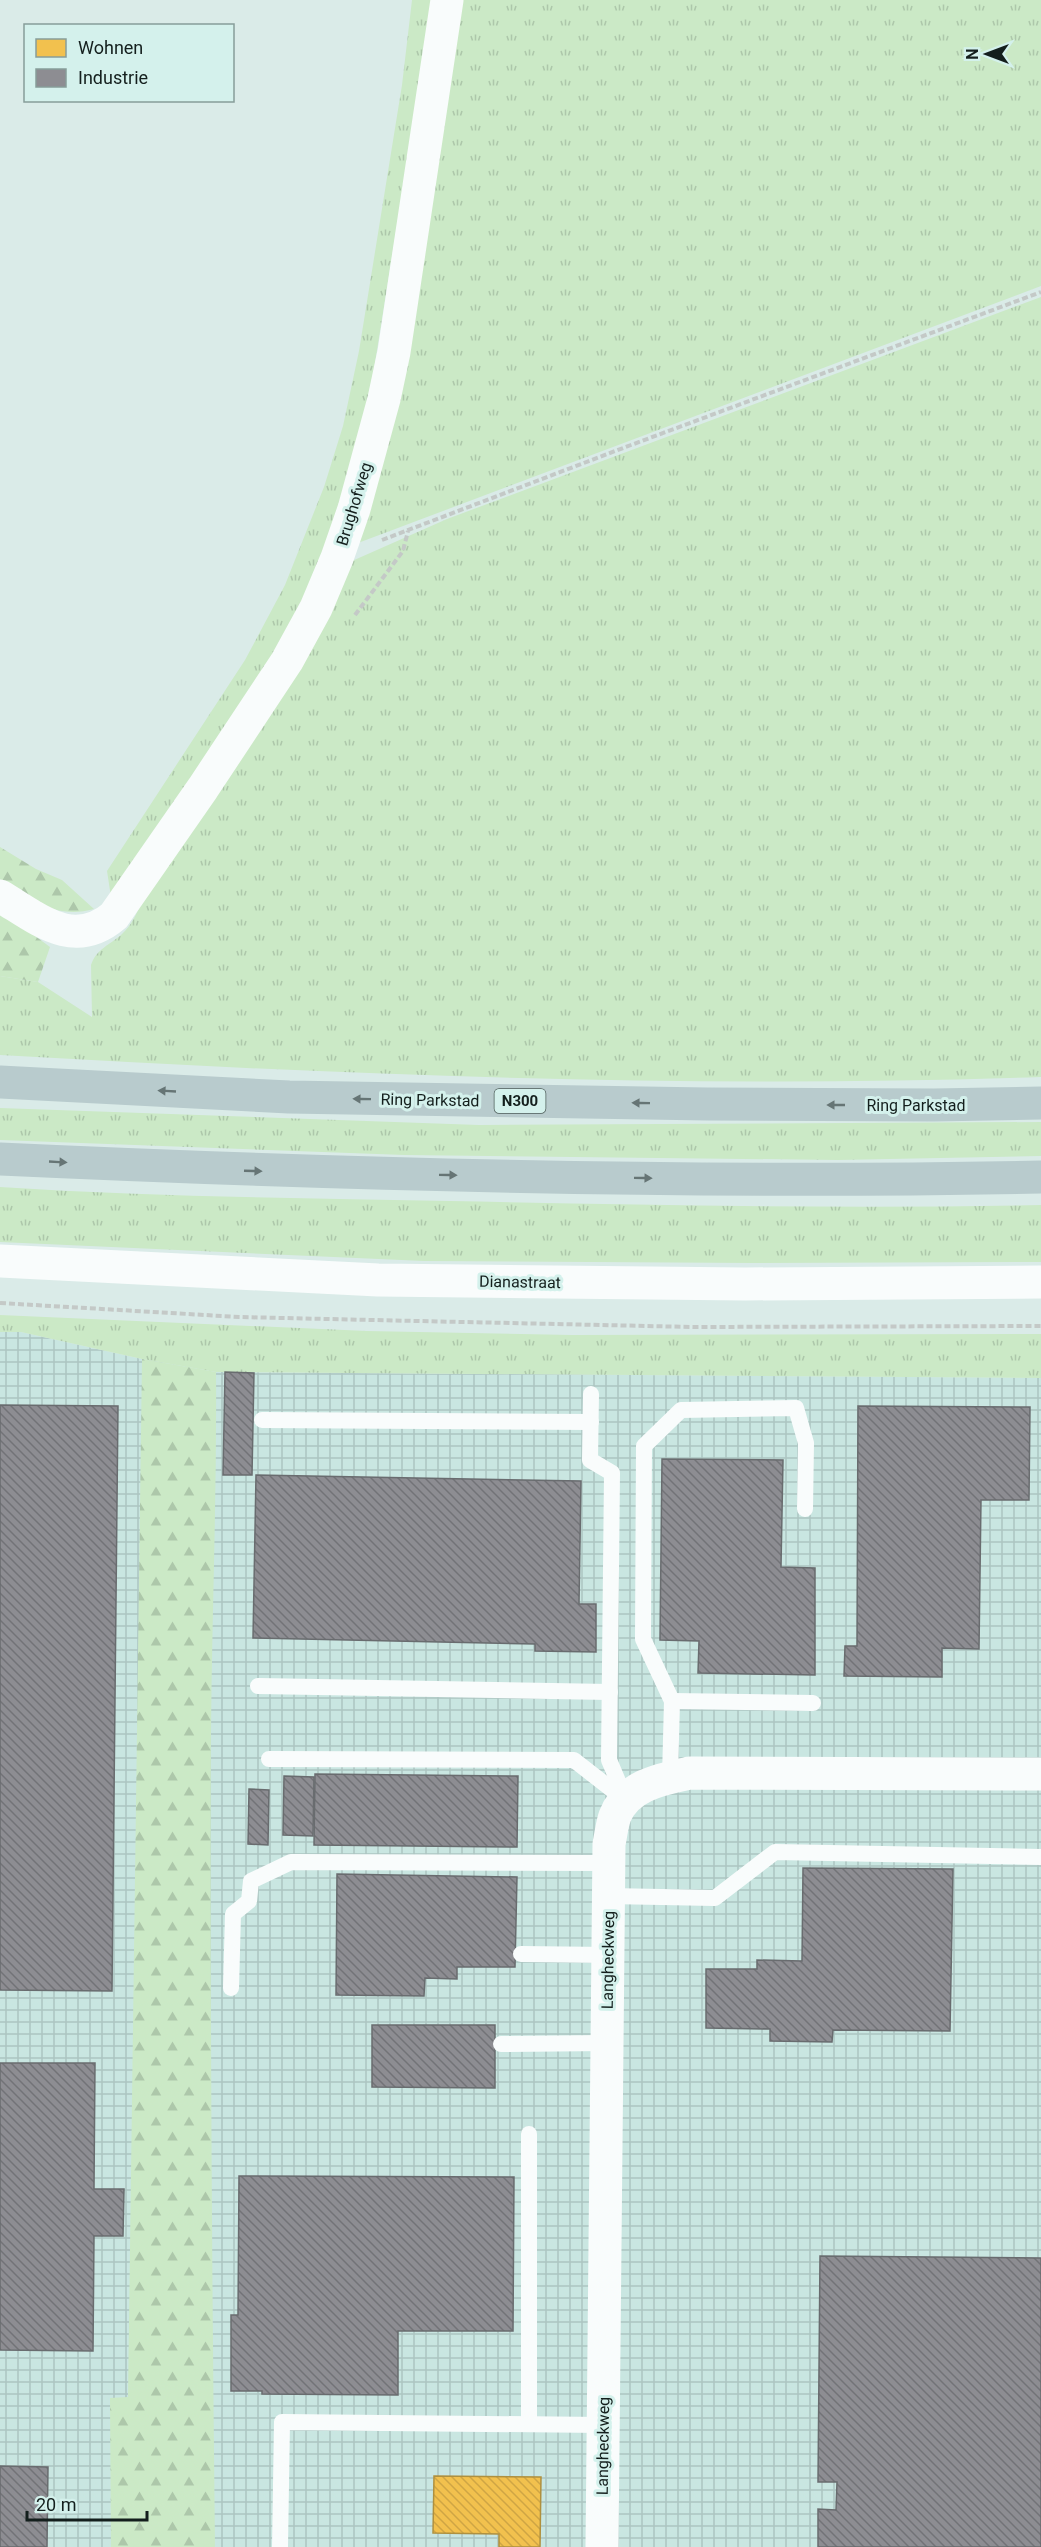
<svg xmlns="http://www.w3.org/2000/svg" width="1041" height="2547" viewBox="0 0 1041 2547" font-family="Roboto,sans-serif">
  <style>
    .industrial { fill: url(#industrial-grid) }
    .grass { fill: url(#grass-tufts) }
    .forest { fill: url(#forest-firs) }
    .homes { fill: url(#homes-back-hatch); stroke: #af903f; stroke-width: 1.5 }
    .industry { fill: url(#industry-back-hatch); stroke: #696c6f; stroke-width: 1.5 }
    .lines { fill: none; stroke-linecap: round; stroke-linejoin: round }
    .path { stroke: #c4c9c7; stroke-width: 4; stroke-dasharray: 6 3; stroke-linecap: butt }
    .lane { stroke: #f9fcfc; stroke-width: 16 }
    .street { stroke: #f9fcfc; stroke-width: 33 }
    .highway { stroke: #b8cbcd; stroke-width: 33 }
    .oneway { fill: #667575 }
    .labels { text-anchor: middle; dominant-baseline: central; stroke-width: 6; stroke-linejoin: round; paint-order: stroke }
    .shield { fill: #d4f1ec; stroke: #4e5e5b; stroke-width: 1.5 }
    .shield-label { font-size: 15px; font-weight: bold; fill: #141f1d }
    .street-label { font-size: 16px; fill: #141f1d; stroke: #d4f1ec }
  </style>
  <defs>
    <pattern id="industrial-grid" width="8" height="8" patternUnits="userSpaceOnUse" patternTransform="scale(1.5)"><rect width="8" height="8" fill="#c9e6e1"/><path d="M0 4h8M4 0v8" fill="none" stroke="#acc5c1"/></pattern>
    <pattern id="grass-tufts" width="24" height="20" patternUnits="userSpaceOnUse" patternTransform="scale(1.5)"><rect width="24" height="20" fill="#cbe9c6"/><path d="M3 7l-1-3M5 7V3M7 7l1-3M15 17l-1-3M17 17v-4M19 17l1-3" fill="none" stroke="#adc7aa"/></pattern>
    <pattern id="forest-firs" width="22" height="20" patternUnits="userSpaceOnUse" patternTransform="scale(1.5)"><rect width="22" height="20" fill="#cbe9c6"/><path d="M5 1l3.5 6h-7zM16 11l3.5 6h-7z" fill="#adc7aa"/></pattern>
    <pattern id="homes-back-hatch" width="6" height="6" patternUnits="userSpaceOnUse" patternTransform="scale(1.5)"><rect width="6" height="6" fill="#f2c14e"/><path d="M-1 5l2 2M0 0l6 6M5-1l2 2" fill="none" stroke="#cfa544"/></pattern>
    <pattern id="industry-back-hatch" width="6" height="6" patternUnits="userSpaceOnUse" patternTransform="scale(1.5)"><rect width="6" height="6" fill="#8d8d92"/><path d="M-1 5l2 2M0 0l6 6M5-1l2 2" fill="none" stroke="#727377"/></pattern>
  </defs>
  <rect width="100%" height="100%" fill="#daebe8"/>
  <!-- industrial -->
  <polygon class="industrial" points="0,1332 21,1332 142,1359 216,1372 1041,1378 1041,2547 0,2547"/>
  <!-- grass -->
  <g class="grass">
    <polygon points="412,0 433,0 374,369 355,457 312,583 266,671 111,897 107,871 245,660 285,585 324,487 343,426 359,351 402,85"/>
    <polygon points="460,0 1041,0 1041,286 358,543"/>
    <path d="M 1041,297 L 1041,1077 C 694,1089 346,1075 0,1055 L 0,976 L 38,982 L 92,1017 L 91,965 C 97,948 109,946 122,934 C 131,926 136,915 140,905 L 352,561 L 447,519 Z"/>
    <polygon points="0,1108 479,1125 1041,1122 1041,1156 838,1160 404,1155 0,1140"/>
    <path d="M 0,1187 C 150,1197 300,1198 450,1201 C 647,1205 844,1209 1041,1205 L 1041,1262 L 753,1263 L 424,1261 L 0,1242 Z"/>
    <polygon points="0,1315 367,1331 572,1335 1041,1334 1041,1378 216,1372 142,1359 21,1332 0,1332"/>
  </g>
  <!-- forest -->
  <g class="forest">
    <path d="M 0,847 L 36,869 L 62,880 L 94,909 C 56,920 32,899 0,881 Z"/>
    <polygon points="0,910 50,947 38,982 0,976"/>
    <path d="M 142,1359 L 216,1372 C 217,1492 212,1612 211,1732 C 210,2004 212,2275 215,2547 L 111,2547 L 110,2398 L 128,2397 Z"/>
  </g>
  <!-- homes -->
  <polygon class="homes" points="434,2476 541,2477 540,2547 499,2547 499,2534 433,2533"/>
  <!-- industry -->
  <g class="industry">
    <polygon points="225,1372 254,1373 252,1475 223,1475"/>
    <polygon points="0,1405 118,1406 112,1991 0,1990"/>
    <polygon points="858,1406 1030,1407 1029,1500 981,1500 979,1649 942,1648 942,1677 844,1676 845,1646 857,1646"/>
    <polygon points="662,1459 783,1460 781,1567 815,1568 815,1675 698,1673 699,1641 660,1640"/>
    <polygon points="256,1475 581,1481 579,1604 596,1604 596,1652 535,1651 535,1644 253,1638"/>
    <polygon points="315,1774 518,1776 517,1847 314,1845"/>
    <polygon points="284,1776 314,1777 313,1836 283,1835"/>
    <polygon points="249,1789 269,1790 268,1845 248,1844"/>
    <polygon points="803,1868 953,1869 950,2031 833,2030 832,2042 770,2041 770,2029 706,2028 706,1969 757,1969 757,1960 802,1961"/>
    <polygon points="337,1874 517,1877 515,1967 457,1967 457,1979 425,1978 424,1996 336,1995"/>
    <polygon points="372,2025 495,2025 495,2088 372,2087"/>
    <polygon points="0,2063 95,2063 94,2189 124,2189 123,2236 94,2236 93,2351 0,2350"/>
    <polygon points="239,2176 514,2177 513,2331 398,2331 398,2395 262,2394 262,2391 231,2391 231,2315 238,2315"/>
    <polygon points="820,2256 1041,2258 1041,2547 818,2547 818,2509 836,2510 837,2482 818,2482"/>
    <polygon points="0,2466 48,2467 47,2547 0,2547"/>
  </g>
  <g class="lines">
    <!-- path -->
    <g class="path">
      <polyline points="382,540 631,445 1041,292"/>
      <polyline points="355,615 403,551 408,531"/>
      <polyline points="0,1303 239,1317 372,1320 693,1327 1041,1326"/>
    </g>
    <!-- lane -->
    <g class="lane">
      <polyline points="591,1394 590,1460 612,1473 609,1760 626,1800"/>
      <polyline points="262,1420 591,1422"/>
      <polyline points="258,1686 610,1692"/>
      <polyline points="672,1701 813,1703"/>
      <polyline points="269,1759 574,1760 624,1799"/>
      <polyline points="670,1777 672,1701 643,1639 644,1446 681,1410 796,1408 806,1443 805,1509"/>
      <polyline points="608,1896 715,1898 775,1852 1041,1857"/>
      <polyline points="521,1954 608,1955"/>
      <polyline points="231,1988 233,1914 249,1901 251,1881 291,1862 609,1863"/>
      <polyline points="501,2044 607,2043"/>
      <polyline points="529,2134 529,2424"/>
      <polyline points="280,2547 282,2422 603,2425"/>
    </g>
    <!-- street -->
    <g class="street">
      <path d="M 0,896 C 37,918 73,951 114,916 L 203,788 L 287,661 L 316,608 L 337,558 L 354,509 L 384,399 L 394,352 L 447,0"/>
      <polyline points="0,1261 378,1280 745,1284 1041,1282"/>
      <path d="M 602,2547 L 609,1844 C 611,1835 612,1824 615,1816 C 627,1785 662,1779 690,1773 L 1041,1774"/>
    </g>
    <!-- highway -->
    <g class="highway">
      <polyline points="0,1082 289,1097 707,1104 934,1105 1041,1103"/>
      <path d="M 0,1159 C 347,1175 694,1184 1041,1177"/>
    </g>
  </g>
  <!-- one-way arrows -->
  <defs><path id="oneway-solid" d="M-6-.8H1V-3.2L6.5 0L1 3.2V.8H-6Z" transform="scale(1.5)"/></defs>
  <g class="oneway">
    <use href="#oneway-solid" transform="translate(167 1091) rotate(-177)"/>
    <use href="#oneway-solid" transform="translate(362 1099) rotate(-179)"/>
    <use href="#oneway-solid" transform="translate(641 1103) rotate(-179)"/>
    <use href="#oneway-solid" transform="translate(836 1105) rotate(-180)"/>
    <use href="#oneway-solid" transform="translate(58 1162) rotate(3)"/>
    <use href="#oneway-solid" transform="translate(253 1171) rotate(2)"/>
    <use href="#oneway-solid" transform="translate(448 1175) rotate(1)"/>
    <use href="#oneway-solid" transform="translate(643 1178) rotate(1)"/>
  </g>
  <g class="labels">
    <!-- shield labels -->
    <rect class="shield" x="494.5" y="1089" width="51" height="24" rx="4.5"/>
    <g class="shield-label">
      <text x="520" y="1101">N300</text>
    </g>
    <!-- street labels -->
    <g class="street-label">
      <text transform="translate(354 504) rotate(-73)">Brughofweg</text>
      <text transform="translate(430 1100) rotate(1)">Ring Parkstad</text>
      <text x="916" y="1105">Ring Parkstad</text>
      <text transform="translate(520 1282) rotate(1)">Dianastraat</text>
      <text transform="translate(608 1960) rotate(-89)">Langheckweg</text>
      <text transform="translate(603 2446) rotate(-89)">Langheckweg</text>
    </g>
  </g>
  <!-- legend -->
  <rect x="24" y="24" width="210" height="78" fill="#d4f1ec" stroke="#879d99" stroke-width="1.5"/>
  <rect x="36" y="39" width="30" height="18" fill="#f2c14e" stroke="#879d99" stroke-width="1.5"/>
  <text x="78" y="54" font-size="18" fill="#141f1d">Wohnen</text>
  <rect x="36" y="69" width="30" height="18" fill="#8d8d92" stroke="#879d99" stroke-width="1.5"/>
  <text x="78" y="84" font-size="18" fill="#141f1d">Industrie</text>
  <!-- north arrow -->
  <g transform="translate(987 54) rotate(270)" stroke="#d4f1ec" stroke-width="4.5" paint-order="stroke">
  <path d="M0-4.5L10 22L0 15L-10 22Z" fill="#141f1d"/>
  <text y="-9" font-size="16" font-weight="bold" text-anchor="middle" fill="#141f1d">N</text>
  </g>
  <!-- scale -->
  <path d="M27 2511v9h120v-9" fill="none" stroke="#141f1d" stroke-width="3"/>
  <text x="36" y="2511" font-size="18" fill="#141f1d" stroke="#d4f1ec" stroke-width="4.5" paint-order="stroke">20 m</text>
</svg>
